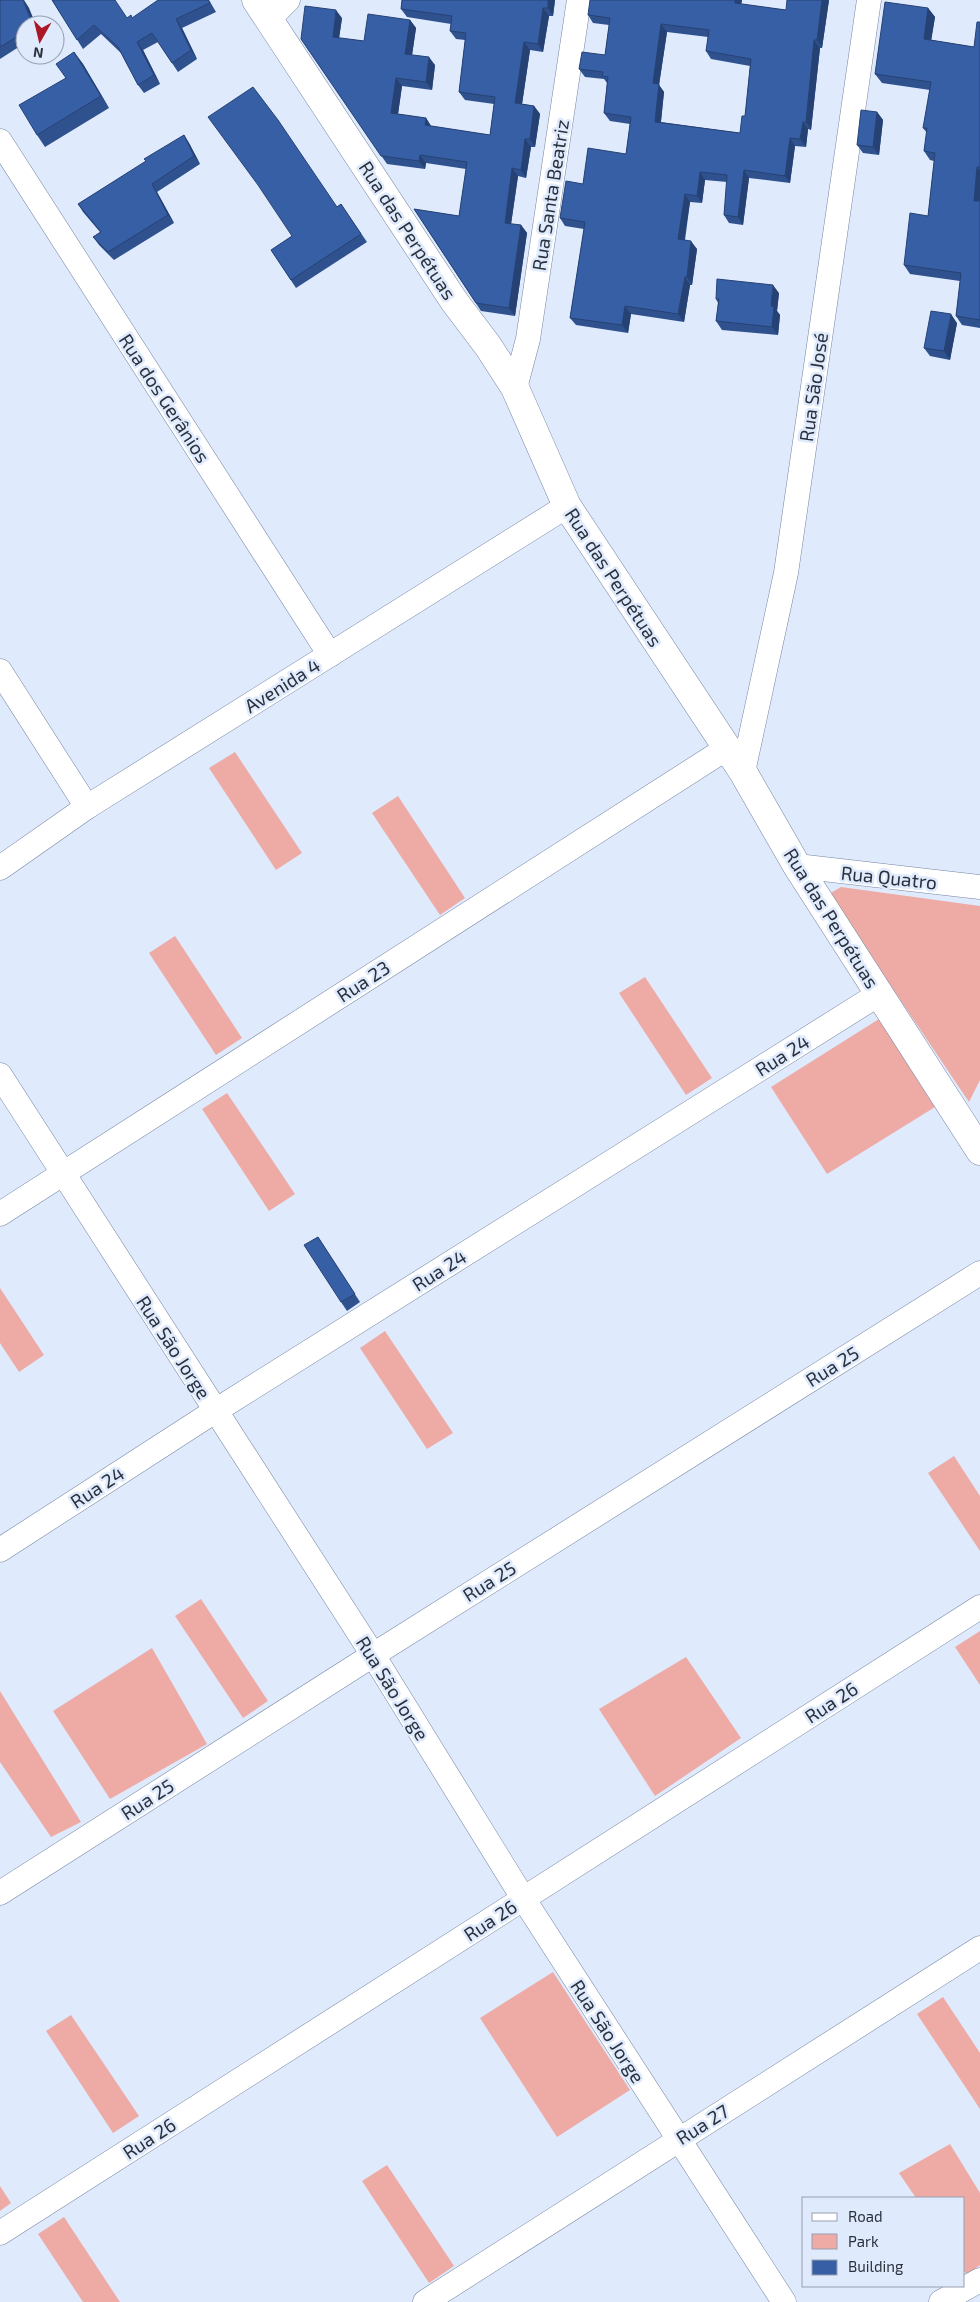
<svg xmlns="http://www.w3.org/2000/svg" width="980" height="2302" viewBox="0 0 980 2302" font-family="'Exo 2',sans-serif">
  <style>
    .green { fill: #eeaba6 }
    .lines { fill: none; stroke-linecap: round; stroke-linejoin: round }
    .street-casing { stroke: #7585a1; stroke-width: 25 }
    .secondary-casing { stroke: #7585a1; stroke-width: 29 }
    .street { stroke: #fff; stroke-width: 24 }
    .secondary { stroke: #fff; stroke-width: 28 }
    .wall { fill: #2f528f; fill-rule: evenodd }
    .shaded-wall { fill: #264274 }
    .building { fill: #375fa6; stroke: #264274; fill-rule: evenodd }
    .labels { text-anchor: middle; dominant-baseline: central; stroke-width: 5; stroke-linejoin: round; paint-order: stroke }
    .street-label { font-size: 19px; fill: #2a313c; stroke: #dfeafd }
  </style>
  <rect width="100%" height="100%" fill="#dfeafd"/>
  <!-- green -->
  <g class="green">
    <polygon points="235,752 302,853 276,870 209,768"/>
    <polygon points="398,796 465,898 440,915 372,813"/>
    <polygon points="841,887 980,906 980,1080 969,1102 829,894"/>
    <polygon points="175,936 242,1038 216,1055 149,953"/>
    <polygon points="645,977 712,1078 686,1095 619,993"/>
    <polygon points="879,1019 935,1107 827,1174 771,1087"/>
    <polygon points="227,1093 295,1194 269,1211 202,1109"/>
    <polygon points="0,1288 44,1355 19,1372 0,1343"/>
    <polygon points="385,1331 453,1433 427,1449 360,1348"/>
    <polygon points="954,1456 980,1496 980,1551 928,1473"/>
    <polygon points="201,1599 268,1701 243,1718 175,1616"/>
    <polygon points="980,1631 980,1685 955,1647"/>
    <polygon points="152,1648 207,1744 110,1799 53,1711"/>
    <polygon points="686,1657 741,1738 655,1796 599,1709"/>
    <polygon points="0,1691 81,1822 51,1837 0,1762"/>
    <polygon points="553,1972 630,2090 557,2137 480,2018"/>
    <polygon points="943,1997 980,2053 980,2109 917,2014"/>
    <polygon points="71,2015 139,2116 113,2133 46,2031"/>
    <polygon points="950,2144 980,2193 980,2265 967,2275 964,2271 964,2198 916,2198 899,2173"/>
    <polygon points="387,2165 454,2266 429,2283 362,2181"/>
    <polygon points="0,2186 11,2203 0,2211"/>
    <polygon points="64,2217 120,2302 83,2302 38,2234"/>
  </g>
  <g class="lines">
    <!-- street casing -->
    <g class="street-casing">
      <g id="street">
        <polyline points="269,19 288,0"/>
        <polyline points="0,141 330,655"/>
        <polyline points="515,388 528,339 579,0"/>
        <polyline points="0,671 87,807"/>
        <polyline points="743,772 786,573 869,0"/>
        <polyline points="797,866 980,887"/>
        <polyline points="0,868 87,807 567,506"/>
        <polyline points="0,1075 373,1655 523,1898 784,2302"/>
        <polyline points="0,1214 727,748"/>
        <polyline points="0,1550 215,1411 879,994"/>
        <polyline points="0,1893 373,1655 980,1273"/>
        <polyline points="0,2233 980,1607"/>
        <polyline points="425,2302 980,1948"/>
        <polyline points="941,2302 980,2280"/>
      </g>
    </g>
    <!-- secondary casing -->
    <g class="secondary-casing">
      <polyline id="secondary" points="256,0 454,301 488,346 515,388 567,506 743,772 797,866 980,1151"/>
    </g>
    <!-- street -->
    <use href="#street" class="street"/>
    <!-- secondary -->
    <use href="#secondary" class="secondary"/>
  </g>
  <!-- wall -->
  <g class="wall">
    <polygon points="0,0 29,8 25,25 25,43 0,59"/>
    <polygon points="52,0 127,18 132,18 209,0 216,12 182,28 197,59 178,72 158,42 143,50 160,84 144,93 138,85 121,53 101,34 83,49"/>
    <polygon points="402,0 555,0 553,16 549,16 543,52 530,50 522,104 534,106 540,114 535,147 531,147 526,178 518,176 511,224 521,225 527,233 515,316 481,311 414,209 459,216 466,169 426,163 425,169 387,164 301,39 342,18 339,38 364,41 410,20 416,28 412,55 435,65 432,90 402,86 398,114 426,118 431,126 490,135 494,104 465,100 459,92 465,40 456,39 450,31 451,24 407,17 401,9"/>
    <path d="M 742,0 L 741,4 L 786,10 L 829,0 L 822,48 L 820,48 L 811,130 L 808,129 L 806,147 L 795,146 L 790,183 L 749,178 L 743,225 L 729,223 L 724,215 L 727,182 L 705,180 L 702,203 L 690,202 L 685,240 L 697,249 L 692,285 L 690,285 L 684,322 L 631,314 L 628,333 L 576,325 L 570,318 L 584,229 L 565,226 L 560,218 L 583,184 L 626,154 L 630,124 L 610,121 L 604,113 L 607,83 L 604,79 L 585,77 L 579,69 L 605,55 L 609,25 L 593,23 L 588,15 ZM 667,32 L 708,37 L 706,51 L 711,59 L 750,66 L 745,116 L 740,133 L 661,122 L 664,92 L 659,85 Z"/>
    <polygon points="928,8 935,17 931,40 974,47 980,22 980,328 962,325 956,316 960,281 910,274 904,265 928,216 934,161 930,160 924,151 927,133 923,128 930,90 882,83 875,74"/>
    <polygon points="74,52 83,64 109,108 45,147 37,135 66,78"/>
    <polygon points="877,112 883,120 879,155 863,153 857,145"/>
    <polygon points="184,135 189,143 200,164 157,192 174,223 114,260 99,245 93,237 100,232 83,212 78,204 146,162"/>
    <polygon points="341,204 367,242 296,288 271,250"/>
    <polygon points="779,293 777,311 780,315 778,335 722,330 716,321 718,303 716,299"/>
    <polygon points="957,323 950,360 930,356 924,348"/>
    <polygon points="318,1237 360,1302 347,1311 341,1302"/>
  </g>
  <!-- shaded-wall -->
  <g class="shaded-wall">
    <polygon points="23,0 24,0 29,8 36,25 33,25"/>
    <polygon points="548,0 555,0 553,16 548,8"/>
    <polygon points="735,0 742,0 740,11 735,3"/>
    <polygon points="822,0 829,0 822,48 817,40"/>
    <polygon points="543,8 549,16 543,52 538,44"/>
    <polygon points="928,8 935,17 930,48 924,39"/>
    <polygon points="336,10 342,18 338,45 333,37"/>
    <polygon points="176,19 182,28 197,59 191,50"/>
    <polygon points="410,20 416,28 411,62 405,54"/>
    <polygon points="661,24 667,32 659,85 664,92 660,130 655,122 653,83"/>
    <polygon points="814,40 820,48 811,130 806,122"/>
    <polygon points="137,42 143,50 160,84 154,75"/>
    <polygon points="524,42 530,50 521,111 515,103"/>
    <polygon points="74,52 83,64 109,108 101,96"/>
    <polygon points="429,57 435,65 432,90 426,82"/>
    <polygon points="396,78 402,86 397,121 391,113"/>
    <polygon points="534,106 540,114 535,147 530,139"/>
    <polygon points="877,112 883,120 879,155 873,147"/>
    <polygon points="426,118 431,126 425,125"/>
    <polygon points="803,122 808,129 806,147 800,139"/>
    <polygon points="184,135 189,143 200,164 194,156"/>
    <polygon points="790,138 795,146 790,183 785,176"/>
    <polygon points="525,139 531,147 526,178 521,170"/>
    <polygon points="420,155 426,163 425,169 419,161"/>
    <polygon points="977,167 980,170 980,210 974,201"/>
    <polygon points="512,168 518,176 510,231 505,223"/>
    <polygon points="744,170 749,178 743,225 738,217"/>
    <polygon points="700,172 705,180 702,203 697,196"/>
    <polygon points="152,184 157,192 174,223 168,215"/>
    <polygon points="685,194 690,202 683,247 678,239"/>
    <polygon points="521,225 527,233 515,316 509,308"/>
    <polygon points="691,241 697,249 692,285 687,277"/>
    <polygon points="685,277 690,285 684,322 678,314"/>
    <polygon points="773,285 779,293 777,311 780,315 778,335 772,327 771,306"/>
    <polygon points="625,306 631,314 628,333 622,325"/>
    <polygon points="951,314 957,323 950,360 944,351"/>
  </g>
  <!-- building -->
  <g class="building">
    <polygon points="0,0 23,0 33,25 25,25 25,32 0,47"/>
    <polygon points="52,0 115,0 127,18 131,15 132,18 158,0 208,0 210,3 176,19 191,50 172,63 152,33 137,42 154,75 138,85 118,47 94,25 77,40"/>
    <polygon points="402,0 548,0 548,8 543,8 538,44 524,42 515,103 534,106 530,139 525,139 521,170 512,168 505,223 521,225 509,308 476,303 414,209 459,216 467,162 420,155 419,161 381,156 301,39 305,6 336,10 333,37 364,41 368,14 410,20 405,54 429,57 426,82 396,78 391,113 426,118 425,125 490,135 495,97 459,92 466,33 450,31 452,16 401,9"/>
    <path d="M 590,0 L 735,0 L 735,3 L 786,10 L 787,0 L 822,0 L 817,40 L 814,40 L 806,122 L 803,122 L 800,139 L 790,138 L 785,176 L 744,170 L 738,217 L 724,215 L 727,175 L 700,172 L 697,196 L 685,194 L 678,239 L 691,241 L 687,277 L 685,277 L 678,314 L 625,306 L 622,325 L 570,318 L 585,222 L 560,218 L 566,181 L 583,184 L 588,148 L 626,154 L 631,117 L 604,113 L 608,77 L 602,76 L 603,72 L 579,69 L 582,52 L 605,55 L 610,18 L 588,15 ZM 661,24 L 709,30 L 706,51 L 751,59 L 745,116 L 742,116 L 740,133 L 655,122 L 659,84 L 653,83 Z"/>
    <polygon points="885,2 928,8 924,39 974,47 977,22 980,22 980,167 977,167 974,201 980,201 980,320 956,316 961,273 904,265 910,213 928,216 935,153 924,151 927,128 923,128 931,82 875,74"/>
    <polygon points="74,52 101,96 37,135 19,105 66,78 56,64"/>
    <polygon points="253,87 278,120 337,207 341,204 361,234 291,280 271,250 292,236 258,185 208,117"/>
    <polygon points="861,110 877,112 873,147 857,145"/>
    <polygon points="184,135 194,156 152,184 168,215 108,252 93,237 101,232 78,204 146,161 144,159"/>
    <polygon points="717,279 773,285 771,306 774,307 772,327 716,321 719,299 716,299"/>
    <polygon points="931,311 951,314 944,351 924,348"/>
    <polygon points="318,1237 355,1294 341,1302 304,1245"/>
  </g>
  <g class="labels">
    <!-- street labels -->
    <g class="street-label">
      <text transform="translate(550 195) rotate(-81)">Rua Santa Beatriz</text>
      <text transform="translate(408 230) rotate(57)">Rua das Perpétuas</text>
      <text transform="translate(813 387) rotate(-82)">Rua São José</text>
      <text transform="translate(165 398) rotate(57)">Rua dos Gerânios</text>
      <text transform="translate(614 577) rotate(57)">Rua das Perpétuas</text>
      <text transform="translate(282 685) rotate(-32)">Avenida 4</text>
      <text transform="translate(889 877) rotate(6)">Rua Quatro</text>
      <text transform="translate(832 918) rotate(58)">Rua das Perpétuas</text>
      <text transform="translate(363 981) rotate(-33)">Rua 23</text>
      <text transform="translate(782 1055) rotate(-32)">Rua 24</text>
      <text transform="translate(439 1270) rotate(-32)">Rua 24</text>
      <text transform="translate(174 1347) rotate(57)">Rua São Jorge</text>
      <text transform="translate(832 1366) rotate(-32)">Rua 25</text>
      <text transform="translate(97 1487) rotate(-33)">Rua 24</text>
      <text transform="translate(489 1581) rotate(-32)">Rua 25</text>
      <text transform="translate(393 1688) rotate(58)">Rua São Jorge</text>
      <text transform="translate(831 1702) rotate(-33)">Rua 26</text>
      <text transform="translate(147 1799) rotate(-33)">Rua 25</text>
      <text transform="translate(490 1920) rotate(-33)">Rua 26</text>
      <text transform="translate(608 2031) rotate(57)">Rua São Jorge</text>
      <text transform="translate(702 2124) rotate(-32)">Rua 27</text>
      <text transform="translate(149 2138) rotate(-33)">Rua 26</text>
    </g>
  </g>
  <!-- legend -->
  <rect x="802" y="2197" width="162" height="90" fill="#dfeafd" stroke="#97a0b0"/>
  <rect x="812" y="2213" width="25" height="8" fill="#ffffff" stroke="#97a0b0"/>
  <text x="848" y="2222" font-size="15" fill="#2a313c">Road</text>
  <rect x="812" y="2234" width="25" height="15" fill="#eeaba6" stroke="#97a0b0"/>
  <text x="848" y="2247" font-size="15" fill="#2a313c">Park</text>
  <rect x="812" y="2260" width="25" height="15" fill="#375fa6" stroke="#97a0b0"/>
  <text x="848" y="2272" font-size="15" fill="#2a313c">Building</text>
  <!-- north arrow -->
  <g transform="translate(40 40) rotate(188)"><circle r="24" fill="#dfeafd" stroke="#97a0b0"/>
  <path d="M0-4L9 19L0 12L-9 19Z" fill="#ab1726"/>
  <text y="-8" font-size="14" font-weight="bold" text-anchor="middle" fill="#2a313c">N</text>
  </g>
</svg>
